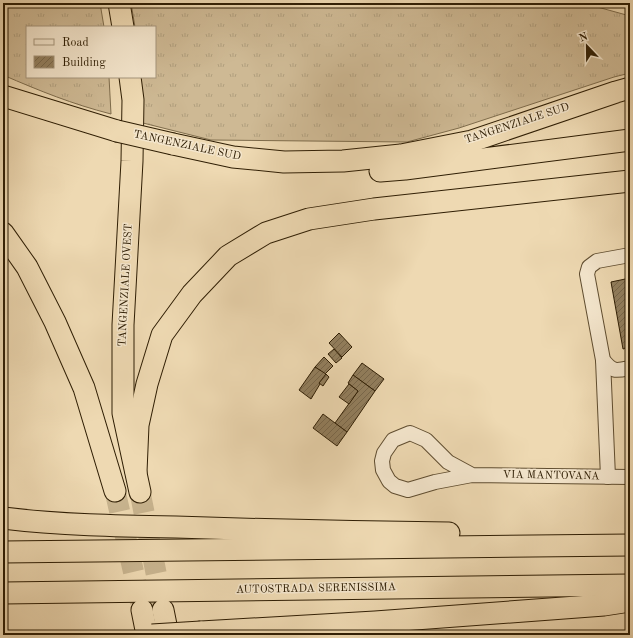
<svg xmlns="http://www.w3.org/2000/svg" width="633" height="638" viewBox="0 0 633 638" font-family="'Old Standard TT',serif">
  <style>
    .grass { fill: url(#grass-tufts); stroke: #7e6c4c }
    .building { fill: url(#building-hatch); stroke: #2f1e04 }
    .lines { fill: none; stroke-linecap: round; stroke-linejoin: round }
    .highway-tunnel { stroke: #c8b48f; stroke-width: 21; stroke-dasharray: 21 10; stroke-linecap: butt }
    .minor-casing { stroke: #5f4d30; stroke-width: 16 }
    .highway-casing { stroke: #2f1e04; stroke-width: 23 }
    .minor { stroke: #f4e6cd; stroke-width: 14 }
    .highway { stroke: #eed9b2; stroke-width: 21 }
    .highway-bridge-casing { stroke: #2f1e04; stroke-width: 23; stroke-linecap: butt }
    .highway-bridge { stroke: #eed9b2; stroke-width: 21 }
    .labels { text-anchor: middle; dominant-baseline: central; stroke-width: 3; stroke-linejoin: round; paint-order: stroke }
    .street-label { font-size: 11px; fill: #2f1e04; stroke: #f4e6cd }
  </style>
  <defs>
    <pattern id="grass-tufts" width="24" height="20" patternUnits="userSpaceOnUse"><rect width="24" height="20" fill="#ceb994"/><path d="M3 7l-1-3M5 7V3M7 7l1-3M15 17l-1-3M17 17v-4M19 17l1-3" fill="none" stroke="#b19f7e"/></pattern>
    <pattern id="building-hatch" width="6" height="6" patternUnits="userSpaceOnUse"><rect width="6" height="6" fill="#927f5e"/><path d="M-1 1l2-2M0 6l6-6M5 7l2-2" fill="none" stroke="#78674b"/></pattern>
  </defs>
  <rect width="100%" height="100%" fill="#eed9b2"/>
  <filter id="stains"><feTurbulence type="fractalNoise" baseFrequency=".005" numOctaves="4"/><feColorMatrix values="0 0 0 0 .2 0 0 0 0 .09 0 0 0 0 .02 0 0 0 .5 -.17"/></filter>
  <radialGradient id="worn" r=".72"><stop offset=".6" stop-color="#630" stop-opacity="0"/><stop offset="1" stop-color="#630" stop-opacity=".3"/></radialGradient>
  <!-- grass -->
  <g class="grass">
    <path d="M 3,3 L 100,3 L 104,27 L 27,27 L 27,77 L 109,77 L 111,114 C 72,104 40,91 3,75 Z"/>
    <polygon points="131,3 583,3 630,16 630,73 614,77 459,128 407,142 211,140 143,123 140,77 155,77 155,27 135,27"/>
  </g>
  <!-- building -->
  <g class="building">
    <polygon points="630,278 630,347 623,349 611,282"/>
    <polygon points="339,333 352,347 342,357 329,343"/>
    <polygon points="334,349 342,358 336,363 328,354"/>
    <polygon points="324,357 333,366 325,374 315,367"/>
    <polygon points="362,363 384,379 375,391 353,375"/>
    <polygon points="315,367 326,374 311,399 299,390"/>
    <polygon points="326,374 329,377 323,386 319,383"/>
    <polygon points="353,375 375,391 347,432 335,423 358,391 348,383"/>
    <polygon points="349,384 358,391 349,404 339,397"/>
    <polygon points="323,414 347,432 337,446 313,428"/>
  </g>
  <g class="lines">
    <!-- highway-tunnel -->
    <g class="highway-tunnel">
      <polyline points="115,491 142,609"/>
      <polyline points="140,492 163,608"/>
    </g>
    <!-- minor casing -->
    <g class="minor-casing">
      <g id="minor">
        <path d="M 630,255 L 597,261 L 589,267 L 587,274 L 603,360 C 613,372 615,371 630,368"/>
        <polyline points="603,360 608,477"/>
        <polyline points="472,475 448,462 426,440 410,433 393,440 384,453 382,461 383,470 389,481 395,486 408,490 435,482 472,475 630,477"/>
      </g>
    </g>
    <!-- highway casing -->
    <g class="highway-casing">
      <g id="highway">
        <polyline points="119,3 123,27"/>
        <polyline points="130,77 133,100 132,161 123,325 123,413 140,492"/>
        <polyline points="3,96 117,131"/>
        <polyline points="173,144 233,157 284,162 343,161 401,155 472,141 616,92 630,88"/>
        <polyline points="380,171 405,169 630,140"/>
        <polyline points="3,233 27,267 55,322 84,388 115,491"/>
        <polyline points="136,472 138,425 147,384 162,335 192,294 228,256 266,233 309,219 374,209 630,181"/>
        <path d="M 3,518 C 60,525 118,526 176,527 C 267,530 358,532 449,533"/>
        <polyline points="3,552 630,545"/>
        <polyline points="3,593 630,585"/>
        <polyline points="142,610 147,635"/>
        <polyline points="163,610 168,635"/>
        <polyline points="201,632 375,622 604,605 630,601"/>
      </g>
    </g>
    <!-- minor -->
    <use href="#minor" class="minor"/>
    <!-- highway -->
    <use href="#highway" class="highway"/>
    <!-- highway-bridge casing -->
    <g class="highway-bridge-casing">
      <g id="highway-bridge">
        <polyline points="117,131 173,144"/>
        <polyline points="152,635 201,632"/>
      </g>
    </g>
    <!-- highway-bridge -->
    <use href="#highway-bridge" class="highway-bridge"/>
  </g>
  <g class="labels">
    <!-- street labels -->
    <g class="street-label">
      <text transform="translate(517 124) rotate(-18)">TANGENZIALE SUD</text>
      <text transform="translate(187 146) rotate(12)">TANGENZIALE SUD</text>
      <text transform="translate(126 285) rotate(-87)">TANGENZIALE OVEST</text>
      <text transform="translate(551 476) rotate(1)">VIA MANTOVANA</text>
      <text transform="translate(316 589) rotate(-1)">AUTOSTRADA SERENISSIMA</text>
    </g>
  </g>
  <!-- margin -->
  <rect width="633" height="638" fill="none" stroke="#eed9b2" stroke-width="16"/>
  <rect x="4" y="4" width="625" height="630" fill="none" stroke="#2f1e04" stroke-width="2"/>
  <rect x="8" y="8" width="617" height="622" fill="none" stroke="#2f1e04"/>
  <!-- legend -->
  <rect x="26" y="26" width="130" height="52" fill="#f4e6cd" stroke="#a5967d"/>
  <rect x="34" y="39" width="20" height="6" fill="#f4e6cd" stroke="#a5967d"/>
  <text x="62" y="46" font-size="12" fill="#2f1e04">Road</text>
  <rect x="34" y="56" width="20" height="12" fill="url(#building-hatch)" stroke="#a5967d"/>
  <text x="62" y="66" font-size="12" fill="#2f1e04">Building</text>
  <!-- north arrow -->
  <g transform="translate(587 46) rotate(338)" stroke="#f4e6cd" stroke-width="3" paint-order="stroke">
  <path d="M0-3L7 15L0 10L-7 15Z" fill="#2f1e04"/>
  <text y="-6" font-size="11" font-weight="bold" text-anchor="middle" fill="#2f1e04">N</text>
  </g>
  <rect width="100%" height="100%" filter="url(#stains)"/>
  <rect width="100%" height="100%" fill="url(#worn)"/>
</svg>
